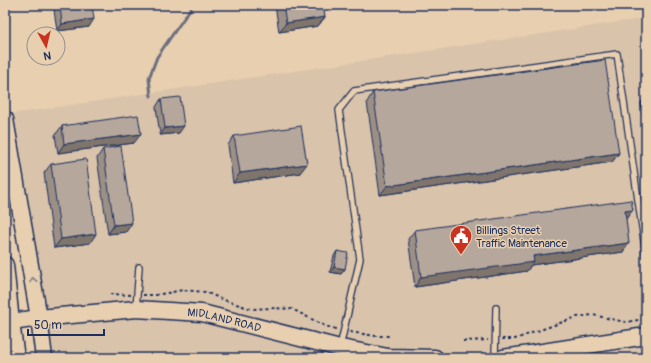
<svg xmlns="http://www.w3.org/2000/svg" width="651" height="363" viewBox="0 0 651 363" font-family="Pangolin,sans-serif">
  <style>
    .built { fill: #d9c3aa }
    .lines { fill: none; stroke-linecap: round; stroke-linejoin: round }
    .stream { stroke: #6b6e7e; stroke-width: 3 }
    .service-casing { stroke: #1b2f5e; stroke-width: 8 }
    .secondary-casing { stroke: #1b2f5e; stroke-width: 19 }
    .path { stroke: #1b2f5e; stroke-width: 2; stroke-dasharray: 3 3; stroke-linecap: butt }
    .service { stroke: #e8cfb0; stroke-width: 5.5 }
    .secondary { stroke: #e8cfb0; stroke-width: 16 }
    .wall { fill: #9c9086; stroke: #1b2f5e }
    .shaded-wall { fill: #7f756d; stroke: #1b2f5e }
    .building { fill: #b5a79c; stroke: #1b2f5e }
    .oneway { stroke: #827f87 }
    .labels { text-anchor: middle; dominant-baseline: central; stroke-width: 3; stroke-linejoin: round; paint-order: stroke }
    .poi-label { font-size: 11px; fill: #1b2f5e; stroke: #e8cfb0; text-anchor: start }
    .street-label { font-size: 11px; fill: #1b2f5e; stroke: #e8cfb0 }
  </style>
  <rect width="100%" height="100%" fill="#e8cfb0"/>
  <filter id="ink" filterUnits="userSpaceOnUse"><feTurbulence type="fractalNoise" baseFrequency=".025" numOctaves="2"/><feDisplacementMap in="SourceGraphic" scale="8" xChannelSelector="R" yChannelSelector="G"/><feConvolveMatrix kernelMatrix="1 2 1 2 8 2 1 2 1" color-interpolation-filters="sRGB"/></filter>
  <g filter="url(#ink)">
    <!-- built -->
    <polygon class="built" points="646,18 646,358 48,358 5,115"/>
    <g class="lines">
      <!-- stream -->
      <polyline class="stream" points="151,96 149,78 157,57 193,5"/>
      <!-- service casing -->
      <g class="service-casing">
        <g id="service">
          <polyline points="136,309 139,267"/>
          <polyline points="340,347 360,259 339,110 354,91 617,54 646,255"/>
          <polyline points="495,358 496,308"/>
        </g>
      </g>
      <!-- secondary casing -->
      <g class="secondary-casing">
        <g id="secondary">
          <polyline points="5,119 39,318 44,358"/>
          <polyline points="5,265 11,322 16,358"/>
          <path id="s1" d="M 5,323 L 39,318 L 136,309 L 202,313 L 336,347 L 388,357 L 435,358"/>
          <polyline points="503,358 646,336"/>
        </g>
      </g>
      <!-- path -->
      <g class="path">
        <polyline points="110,294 131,295"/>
        <polyline points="143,295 156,295 183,290 205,292 227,301 252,309 271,308 292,309 325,326 336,329"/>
        <polyline points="350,332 376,336 391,336"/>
        <polyline points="502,339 515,339 577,317 593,315 625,322 646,319"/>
        <polyline points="463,341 488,340"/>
      </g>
      <!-- service -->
      <use href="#service" class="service"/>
      <!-- secondary -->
      <use href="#secondary" class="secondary"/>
    </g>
    <!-- wall -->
    <g class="wall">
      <polygon points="58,5 92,5 89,27 57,31 54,10"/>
      <polygon points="275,5 323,5 325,17 318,26 279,32"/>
      <polygon points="373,92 619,153 612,162 380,195 367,102"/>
      <polygon points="161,99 179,133 160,135 156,107"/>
      <polygon points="642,101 646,115 642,115 641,103"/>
      <polygon points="62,126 134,143 58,153 55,135"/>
      <polygon points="234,136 300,173 233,183 228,145"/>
      <polygon points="103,149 126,232 108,234 97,158"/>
      <polygon points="51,164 90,243 54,248 44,173"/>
      <polygon points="626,219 623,252 531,265 527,271 415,287 408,239 415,230"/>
      <polygon points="337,251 345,269 341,274 330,272 334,256"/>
    </g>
    <!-- shaded-wall -->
    <g class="shaded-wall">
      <polygon points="325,17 318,26 279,32 286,23"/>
      <polygon points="94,19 89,27 57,31 62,24"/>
      <polygon points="644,113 646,113 646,115 642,115"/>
      <polygon points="184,126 179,133 160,135 165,128"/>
      <polygon points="141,134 134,143 58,153 64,144"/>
      <polygon points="619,153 612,162 380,195 387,186"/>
      <polygon points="307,164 300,173 233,183 240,173"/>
      <polygon points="633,210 626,219 625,211"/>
      <polygon points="132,223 126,232 108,234 114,225"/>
      <polygon points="96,234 90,243 54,248 61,239"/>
      <polygon points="629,243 623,252 531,265 527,271 415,287 421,277 533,256"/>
      <polygon points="334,267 345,269 341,274 330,272"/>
    </g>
    <!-- building -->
    <g class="building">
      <polygon points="60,5 92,5 94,19 62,24"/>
      <polygon points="283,5 323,5 325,17 286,23"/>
      <polygon points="605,60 619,153 387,186 373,92"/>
      <polygon points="180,97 184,126 165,128 161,99"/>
      <polygon points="646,100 646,113 644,113 642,101"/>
      <polygon points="138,115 141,134 64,144 62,126"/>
      <polygon points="301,126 307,164 240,173 234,136"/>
      <polygon points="121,146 132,223 114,225 103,149"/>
      <polygon points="86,159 96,234 61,239 51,164"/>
      <polygon points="631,200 633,210 625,211 629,243 533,256 534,262 421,277 415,230"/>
      <polygon points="337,251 348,253 345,269 334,267"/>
    </g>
    <!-- one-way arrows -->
    <defs><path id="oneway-chevron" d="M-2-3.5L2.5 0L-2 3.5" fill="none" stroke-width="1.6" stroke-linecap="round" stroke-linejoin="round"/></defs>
    <use class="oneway" href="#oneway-chevron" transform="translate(33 280) rotate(-100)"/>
  </g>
  <!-- icons -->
  <defs>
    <g id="civic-pin" transform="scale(1.15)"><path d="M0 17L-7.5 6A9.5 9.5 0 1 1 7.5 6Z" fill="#c8321e" stroke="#e8cfb0"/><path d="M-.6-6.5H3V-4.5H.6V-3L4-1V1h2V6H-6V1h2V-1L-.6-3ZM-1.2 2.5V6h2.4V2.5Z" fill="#fff"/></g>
  </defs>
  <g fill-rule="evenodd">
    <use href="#civic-pin" x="461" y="236"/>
  </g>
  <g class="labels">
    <!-- poi labels -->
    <g class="poi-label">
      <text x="476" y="230">Billings Street<tspan x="476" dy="13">Traffic Maintenance</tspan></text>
    </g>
    <!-- street labels -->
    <g class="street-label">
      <text stroke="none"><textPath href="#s1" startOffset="221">MIDLAND ROAD</textPath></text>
    </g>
  </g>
  <!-- margin -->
  <rect width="651" height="363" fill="none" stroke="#e8cfb0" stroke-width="20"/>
  <rect x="10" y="10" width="631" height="343" fill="none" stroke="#1b2f5e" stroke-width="1.5" filter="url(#ink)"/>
  <!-- north arrow -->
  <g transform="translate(46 46) rotate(172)"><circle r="19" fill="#e8cfb0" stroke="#968f8f"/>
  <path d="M0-3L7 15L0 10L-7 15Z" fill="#c8321e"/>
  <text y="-6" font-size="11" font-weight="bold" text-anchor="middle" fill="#1b2f5e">N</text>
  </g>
  <!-- scale -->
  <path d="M28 329v6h76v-6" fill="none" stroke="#1b2f5e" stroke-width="2"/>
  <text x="34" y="329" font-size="12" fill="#1b2f5e" stroke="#e8cfb0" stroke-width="3" paint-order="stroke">50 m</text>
</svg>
